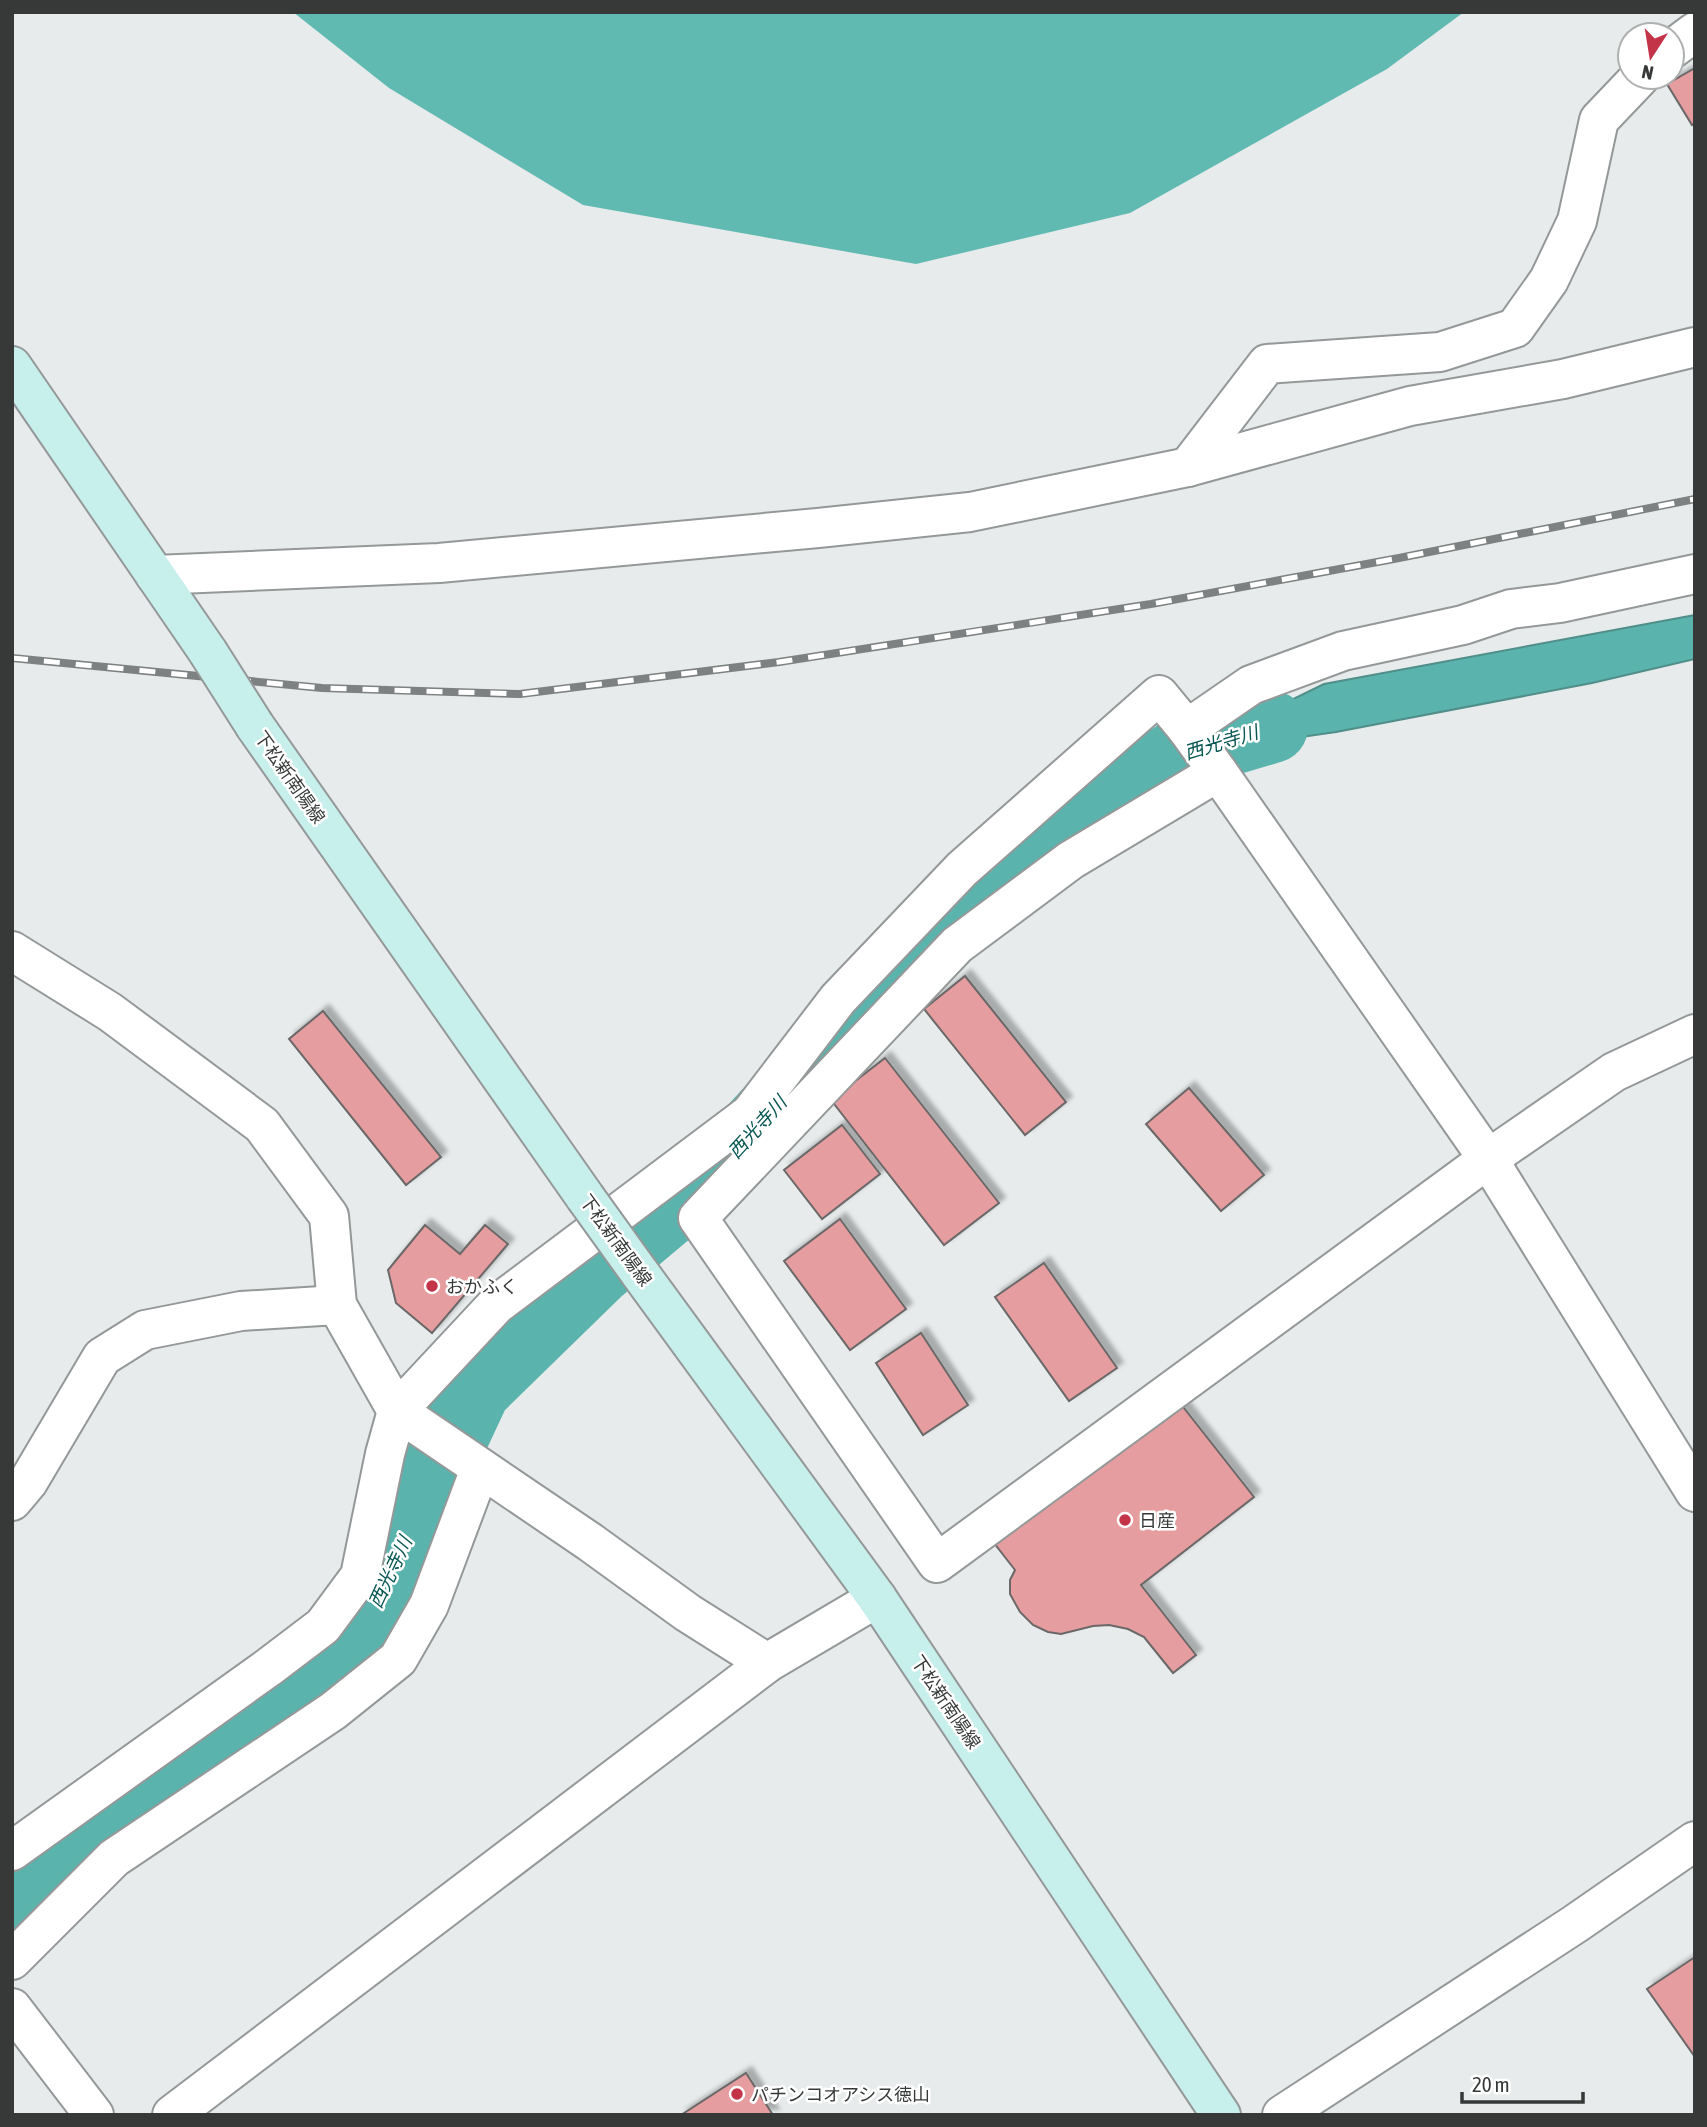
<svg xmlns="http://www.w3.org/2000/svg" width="1707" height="2127" viewBox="0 0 1707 2127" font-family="'Asap Condensed','Noto Sans JP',sans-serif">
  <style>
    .forest { fill: #61bab2 }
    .water { fill: #5ab3ac; stroke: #508e8a; stroke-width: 2 }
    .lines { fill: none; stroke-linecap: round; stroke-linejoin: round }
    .river { stroke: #5ab3ac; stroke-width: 72 }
    .building { fill: #e59d9f; stroke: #6b6767; stroke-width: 2; filter: url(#shadow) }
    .street-casing { stroke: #959898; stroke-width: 42 }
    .secondary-casing { stroke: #959898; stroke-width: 42 }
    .street { stroke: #fff; stroke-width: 38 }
    .secondary { stroke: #c7efec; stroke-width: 38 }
    .rail-casing { stroke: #7e8181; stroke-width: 8 }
    .rail { stroke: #fff; stroke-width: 5; stroke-dasharray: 16; stroke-linecap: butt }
    .secondary-bridge-casing { stroke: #959898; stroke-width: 42; stroke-linecap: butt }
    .secondary-bridge { stroke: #c7efec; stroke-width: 38 }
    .poi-dot { fill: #c43449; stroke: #fff; stroke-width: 2.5 }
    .labels { text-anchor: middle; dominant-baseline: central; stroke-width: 5; stroke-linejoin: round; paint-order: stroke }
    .street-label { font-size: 18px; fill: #373939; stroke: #fff }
    .poi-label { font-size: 18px; fill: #373939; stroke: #fff; text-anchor: start }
    .water-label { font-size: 19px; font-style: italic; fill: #065752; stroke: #fff }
  </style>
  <defs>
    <filter id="shadow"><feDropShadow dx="6" dy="-6" stdDeviation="2" flood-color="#0004"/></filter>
  </defs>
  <rect width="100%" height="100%" fill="#e7ebeb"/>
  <!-- forest -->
  <polygon class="forest" points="293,12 1464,12 1387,69 1130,213 916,264 583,205 389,88"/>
  <!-- water -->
  <polygon class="water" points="1695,615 1695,659 1592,683 1336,732 1178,755 1324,684"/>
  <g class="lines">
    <!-- river -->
    <polyline class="river" points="12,1897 71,1843 351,1655 475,1389 597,1270 723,1164 908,961 1038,845 1178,755 1272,727"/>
  </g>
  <!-- building -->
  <g class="building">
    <polygon points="1695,68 1695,123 1692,125 1667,84"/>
    <polygon points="965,976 1066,1102 1025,1135 924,1009"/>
    <polygon points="323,1011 441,1157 406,1185 289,1039"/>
    <polygon points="885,1058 999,1203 944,1245 831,1100"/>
    <polygon points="1189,1088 1264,1175 1221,1211 1146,1124"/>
    <polygon points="842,1125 880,1174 822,1219 784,1170"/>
    <polygon points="840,1219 906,1309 850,1350 784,1261"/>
    <polygon points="425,1225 460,1254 485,1225 508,1244 432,1333 396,1303 388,1270"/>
    <polygon points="1044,1263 1117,1368 1069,1401 995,1297"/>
    <polygon points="921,1333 968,1405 923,1435 876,1363"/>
    <polygon points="1180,1403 1254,1497 1141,1585 1196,1655 1173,1673 1144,1637 1128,1629 1109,1625 1093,1626 1061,1634 1048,1632 1033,1625 1020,1612 1010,1594 1010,1580 1015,1570 994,1543"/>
    <polygon points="1695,1957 1695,2057 1647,1989"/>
    <polygon points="746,2073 773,2115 681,2115"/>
  </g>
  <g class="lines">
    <!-- street casing -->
    <g class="street-casing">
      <g id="street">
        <polyline points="1672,49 1695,32"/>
        <polyline points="1188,467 1267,364 1440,352 1515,328 1549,280 1577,221 1599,120 1640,77"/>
        <polyline points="155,575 439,563 818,528 970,512 1188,467 1410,406 1563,379 1695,347"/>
        <polyline points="1187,729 1251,685 1343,651 1463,625 1511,609 1560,603 1695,574"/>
        <polyline points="1218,772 1071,860 957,945 698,1218 937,1563 1488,1159 1614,1072 1695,1034"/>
        <polyline points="12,951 110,1012 262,1125 329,1216 337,1305 397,1411 590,1542 688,1613 767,1663"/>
        <polyline points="12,1501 28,1482 102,1357 145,1330 241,1311 337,1305"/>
        <polyline points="12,1851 269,1667 323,1626 360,1576 385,1454 397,1411 496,1305 750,1114 838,999 962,869 1159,695 1187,729 1218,772 1488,1159 1695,1492"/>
        <polyline points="12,1960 114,1858 333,1711 398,1659 429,1605 480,1469"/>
        <polyline points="12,2008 94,2115"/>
        <polyline points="172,2115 767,1663 877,1598"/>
        <polyline points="1282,2115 1575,1924 1695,1841"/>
      </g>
    </g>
    <!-- secondary casing -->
    <g class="secondary-casing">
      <g id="secondary">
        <polyline points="12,366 208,652"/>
        <polyline points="255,726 585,1197"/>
        <polyline points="639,1272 877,1598 1221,2115"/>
      </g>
    </g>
    <!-- street -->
    <use href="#street" class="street"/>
    <!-- secondary -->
    <use href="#secondary" class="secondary"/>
    <!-- rail casing -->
    <g class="rail-casing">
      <polyline id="rail" points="12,658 322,688 520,694 779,662 1151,604 1399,558 1695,499"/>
    </g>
    <!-- rail -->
    <use href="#rail" class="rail"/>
    <!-- secondary-bridge casing -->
    <g class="secondary-bridge-casing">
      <g id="secondary-bridge">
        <polyline points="208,652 255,726"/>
        <polyline points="585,1197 639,1272"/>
      </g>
    </g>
    <!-- secondary-bridge -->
    <use href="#secondary-bridge" class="secondary-bridge"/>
  </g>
  <!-- markers -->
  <g class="poi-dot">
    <circle cx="432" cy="1286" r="7"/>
    <circle cx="1125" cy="1520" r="7"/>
    <circle cx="737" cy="2094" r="7"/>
  </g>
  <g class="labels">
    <!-- street labels -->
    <g class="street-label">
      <text transform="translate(290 777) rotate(55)">下松新南陽線</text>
      <text transform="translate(616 1240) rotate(54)">下松新南陽線</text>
      <text transform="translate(946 1702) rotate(56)">下松新南陽線</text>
    </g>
    <!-- poi labels -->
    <g class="poi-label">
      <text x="446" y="1286">おかふく</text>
      <text x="1139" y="1520">日産</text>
      <text x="751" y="2094">パチンコオアシス徳山</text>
    </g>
    <!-- water labels -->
    <g class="water-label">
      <text transform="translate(1221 742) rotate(-17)">西光寺川</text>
      <text transform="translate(757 1127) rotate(-48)">西光寺川</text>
      <text transform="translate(390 1572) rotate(-65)">西光寺川</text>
    </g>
  </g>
  <!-- border -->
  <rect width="1707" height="2127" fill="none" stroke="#373939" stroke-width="28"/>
  <!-- north arrow -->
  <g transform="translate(1651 56) rotate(192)"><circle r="33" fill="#ffffff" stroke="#afb0b0" stroke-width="2"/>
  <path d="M0-5L12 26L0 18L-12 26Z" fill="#c43449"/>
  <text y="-10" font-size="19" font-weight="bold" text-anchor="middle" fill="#373939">N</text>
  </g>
  <!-- scale -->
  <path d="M1462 2092v10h121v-10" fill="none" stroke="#373939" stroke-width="3.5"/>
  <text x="1472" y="2092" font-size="21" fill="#373939" stroke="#ffffff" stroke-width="5" paint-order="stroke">20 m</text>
</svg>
